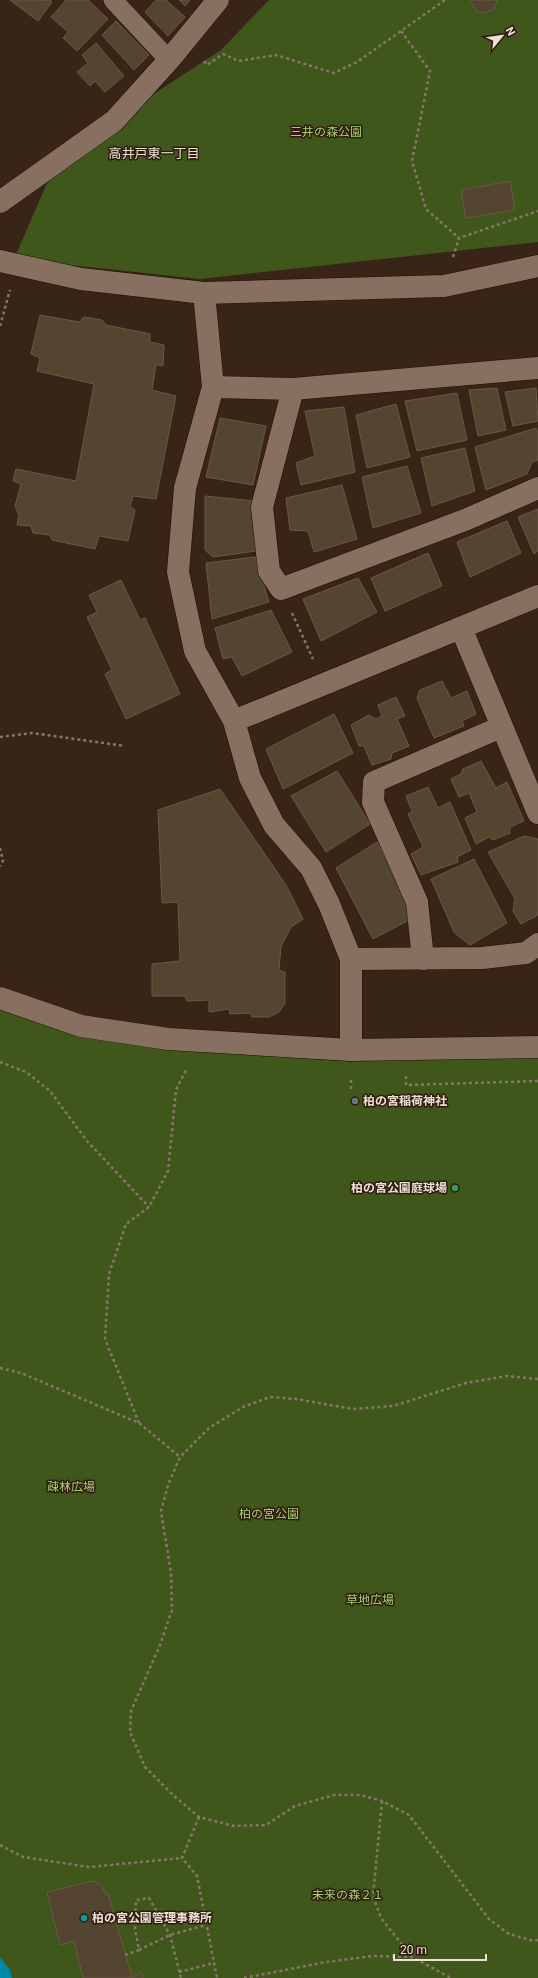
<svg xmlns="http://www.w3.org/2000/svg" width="538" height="1978" viewBox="0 0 538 1978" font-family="Roboto,'Noto Sans JP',sans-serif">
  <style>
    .green { fill: #40571c }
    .water { fill: #0088a5 }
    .building { fill: #544530; stroke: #695944 }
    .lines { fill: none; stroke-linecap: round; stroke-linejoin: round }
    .lane-casing { stroke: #1f0d02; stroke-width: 20 }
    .street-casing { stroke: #1f0d02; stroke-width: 23 }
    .path { stroke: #88766b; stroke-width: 2.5; stroke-dasharray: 3 3; stroke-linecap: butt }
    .lane { stroke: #877060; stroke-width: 19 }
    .street { stroke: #877060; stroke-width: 22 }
    .worship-dot { fill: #6b7280; stroke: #2e1b0d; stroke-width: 1.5 }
    .leisure-dot { fill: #2e9e5b; stroke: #2e1b0d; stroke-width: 1.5 }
    .culture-dot { fill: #0f9aa8; stroke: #2e1b0d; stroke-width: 1.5 }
    .labels { text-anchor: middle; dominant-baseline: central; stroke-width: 3; stroke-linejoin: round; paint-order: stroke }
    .park-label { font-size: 12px; fill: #a7d16d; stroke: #2e1b0d }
    .poi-label { font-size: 12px; font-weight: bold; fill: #eee0d7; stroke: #2e1b0d; text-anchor: start }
    .neighbourhood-label { font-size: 13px; fill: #eee0d7; stroke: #2e1b0d }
  </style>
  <rect width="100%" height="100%" fill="#392517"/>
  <!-- green -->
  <g class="green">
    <polygon points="269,0 538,0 538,242 200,279 14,259 59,156 221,50"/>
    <polygon points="0,998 81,1026 351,1050 538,1047 538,1978 0,1978"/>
  </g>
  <!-- water -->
  <polygon class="water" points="0,1957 10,1970 12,1978 0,1978"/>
  <!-- building -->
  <g class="building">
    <polygon points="10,0 50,0 52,2 38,21"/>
    <polygon points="66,0 88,0 108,19 77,51 63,38 68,32 51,17"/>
    <polygon points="156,0 166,0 185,17 168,36 145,12"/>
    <polygon points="179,0 190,0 185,6"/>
    <polygon points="471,0 497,0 494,9 485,13 476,11"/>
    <polygon points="116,21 149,55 134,70 102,35"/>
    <polygon points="96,43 124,76 105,92 95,81 90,86 77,72 88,63 82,55"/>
    <polygon points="510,181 515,210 466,218 461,190"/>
    <polygon points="40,315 79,322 84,317 102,320 106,325 150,334 150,342 164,345 163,366 156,365 152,390 176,396 156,499 133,496 130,506 135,510 128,541 99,536 95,549 52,540 50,535 33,533 31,526 17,525 19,515 15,506 21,484 13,481 16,469 76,481 94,384 37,371 40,358 31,354"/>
    <polygon points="497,388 506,430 478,436 469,390"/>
    <polygon points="536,388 538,421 513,426 505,392"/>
    <polygon points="457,393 467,440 417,451 405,401"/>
    <polygon points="396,404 410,457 367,468 356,415"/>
    <polygon points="344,407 355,472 301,485 296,463 315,456 305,411"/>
    <polygon points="220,418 266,426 253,485 206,477"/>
    <polygon points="536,428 538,433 538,460 532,462 527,474 486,490 475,447"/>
    <polygon points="465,448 475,491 432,506 421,458"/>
    <polygon points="407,466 421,513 373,528 362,477"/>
    <polygon points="342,485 357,539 314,552 308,531 290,530 286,498"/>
    <polygon points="205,496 254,501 256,551 213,557 205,550"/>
    <polygon points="538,509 538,551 534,554 518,517"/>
    <polygon points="507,521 521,553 470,577 457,542"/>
    <polygon points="428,553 442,586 385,611 371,578"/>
    <polygon points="255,557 269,602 212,619 206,563"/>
    <polygon points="358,578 377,612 321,641 303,599"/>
    <polygon points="121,580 140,620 145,618 180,694 126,719 105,674 112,670 87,617 97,612 89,595"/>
    <polygon points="271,610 292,652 242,676 232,657 223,659 215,628"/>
    <polygon points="442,681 451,698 467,691 476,714 462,721 464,726 434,738 417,698 420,690"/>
    <polygon points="396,697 405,716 397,719 409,746 392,753 391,759 372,765 364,746 359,746 351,725 369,715 376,719 382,716 378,705"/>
    <polygon points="334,714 353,753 283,789 266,749"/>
    <polygon points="481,761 496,788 507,782 524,821 510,827 510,833 493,840 489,837 476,844 465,818 477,812 469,793 459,797 451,779 461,774 463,769"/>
    <polygon points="337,771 370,824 326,852 291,796"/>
    <polygon points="428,787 438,808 450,802 471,850 457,857 458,862 421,875 411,854 423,847 408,814 412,811 406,796"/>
    <polygon points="220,789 286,885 303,919 291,927 281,946 279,970 285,972 285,1003 279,1012 269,1017 252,1017 250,1013 230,1014 229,1009 209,1012 209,1000 187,1001 185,996 152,996 152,964 180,961 178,902 162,903 158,810"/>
    <polygon points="524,836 538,839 538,915 521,924 513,911 515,899 488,852"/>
    <polygon points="377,842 409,904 411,919 373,939 336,868"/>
    <polygon points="474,859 507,923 470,945 454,932 431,879"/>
    <polygon points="351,1098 356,1098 357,1103 351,1103"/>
    <polygon points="93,1881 101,1885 106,1894 108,1893 132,1977 142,1973 144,1978 83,1978 74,1941 60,1945 47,1892"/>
  </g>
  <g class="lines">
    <!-- lane casing -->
    <g class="lane-casing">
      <polyline id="lane" points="113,0 169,60"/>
    </g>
    <!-- street casing -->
    <g class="street-casing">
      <g id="street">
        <polyline points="0,202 114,121 169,60 218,0"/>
        <polyline points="0,261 81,279 204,293 444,286 538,266"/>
        <polyline points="204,293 213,387 185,488 178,572 195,651 234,721 250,778 274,825 311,868 329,904 351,959 351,1050"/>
        <polyline points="213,387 293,389 538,368"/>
        <polyline points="293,389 262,507 269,571 281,589 465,520 538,488"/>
        <polyline points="461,628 538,813"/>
        <polyline points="234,721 538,596"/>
        <polyline points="351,959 482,958 526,953 538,944"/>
        <polyline points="423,959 417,902 373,802 374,782 501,727"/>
        <polyline points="0,998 81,1026 168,1039 351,1050 538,1047"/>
      </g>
    </g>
    <!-- path -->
    <g class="path">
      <polyline points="401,31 430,71 412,161 426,209 459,238"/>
      <polyline points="204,61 207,65 223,54 239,61 276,55 334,73 357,62 445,0"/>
      <polyline points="453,257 459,238 538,211"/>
      <polyline points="0,326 10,290"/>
      <polyline points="292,613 313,659"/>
      <polyline points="0,737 32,733 125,746"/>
      <polyline points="0,848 3,861 0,866"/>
      <polyline points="0,1062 26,1072 50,1091 87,1141 149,1207"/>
      <polyline points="406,1076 406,1085 538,1081"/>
      <polyline points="351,1089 351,1078"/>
      <polyline points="0,1368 21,1373 139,1423 180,1457"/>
      <polyline points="538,1379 506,1376 466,1383 393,1406 353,1409 296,1399 270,1397 243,1407 209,1428 180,1457 168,1485 161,1511 171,1573 172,1610 160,1645 131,1711 130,1732 145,1767 173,1795 199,1817 234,1826 266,1825 295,1806 334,1795 360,1795 382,1801 409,1815 489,1919 509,1934 534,1941 538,1940"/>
      <polyline points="139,1423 105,1339 109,1274 126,1224 149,1207 168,1171 176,1090 187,1068"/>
      <polyline points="382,1801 373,1896 381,1918 412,1957"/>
      <polyline points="199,1817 182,1858 197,1876 217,1978"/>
      <polyline points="0,1845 23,1857 89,1867 182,1858"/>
      <polyline points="139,1950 170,1935 206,1925"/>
      <polyline points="125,1955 139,1950 135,1929 136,1900 149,1898 170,1935 181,1978"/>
      <polyline points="179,1972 214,1963"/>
      <polyline points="244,1978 326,1962 373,1956 412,1957 451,1978"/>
    </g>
    <!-- lane -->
    <use href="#lane" class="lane"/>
    <!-- street -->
    <use href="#street" class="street"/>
  </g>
  <!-- markers -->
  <circle class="worship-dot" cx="355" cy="1101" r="4"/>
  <circle class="leisure-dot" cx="455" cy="1188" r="4"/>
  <circle class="culture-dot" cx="84" cy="1918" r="4"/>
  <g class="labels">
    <!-- park labels -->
    <g class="park-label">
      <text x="326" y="132">三井の森公園</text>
      <text x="71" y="1487">疎林広場</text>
      <text x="269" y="1514">柏の宮公園</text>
      <text x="370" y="1600">草地広場</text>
      <text x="348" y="1895">未来の森２１</text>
    </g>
    <!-- poi labels -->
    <g class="poi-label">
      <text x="363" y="1101">柏の宮稲荷神社</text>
      <text x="447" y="1188" text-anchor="end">柏の宮公園庭球場</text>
      <text x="92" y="1918">柏の宮公園管理事務所</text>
    </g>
    <!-- neighbourhood labels -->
    <g class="neighbourhood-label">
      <text x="154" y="153">高井戸東一丁目</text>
    </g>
  </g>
  <!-- north arrow -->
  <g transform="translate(502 36) rotate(61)" stroke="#2e1b0d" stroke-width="3" paint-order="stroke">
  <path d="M0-3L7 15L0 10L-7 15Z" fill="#eee0d7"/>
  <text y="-6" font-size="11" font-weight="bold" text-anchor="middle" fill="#eee0d7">N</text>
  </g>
  <!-- scale -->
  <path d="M394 1954v6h92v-6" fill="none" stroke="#eee0d7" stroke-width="2"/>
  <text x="400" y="1954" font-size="12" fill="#eee0d7" stroke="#2e1b0d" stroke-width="3" paint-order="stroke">20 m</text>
</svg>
